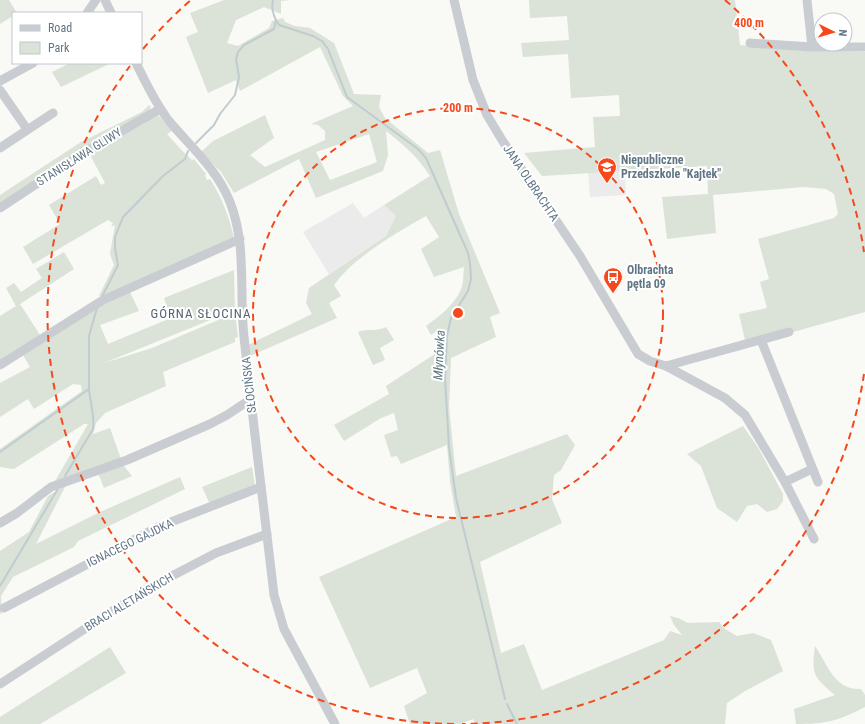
<svg xmlns="http://www.w3.org/2000/svg" width="865" height="724" viewBox="0 0 865 724" font-family="'Roboto Condensed',sans-serif">
  <style>
    .built { fill: #eaebea }
    .green { fill: #dbe2d7; fill-rule: evenodd }
    .lines { fill: none; stroke-linecap: round; stroke-linejoin: round }
    .stream { stroke: #bfccd0; stroke-width: 2 }
    .minor { stroke: #c9cdd1; stroke-width: 9 }
    .ring { fill: none; stroke: #f6481a; stroke-width: 2; stroke-dasharray: 7 5 }
    .labels { text-anchor: middle; dominant-baseline: central; stroke-width: 4; stroke-linejoin: round; paint-order: stroke }
    .street-label { font-size: 12px; fill: #617685; stroke: #fff }
    .poi-label { font-size: 12px; font-weight: bold; fill: #617685; stroke: #fff; text-anchor: start }
    .neighbourhood-label { font-size: 13px; letter-spacing: 1px; fill: #54646f; stroke: #fff }
    .water-label { font-size: 13px; font-style: italic; fill: #5c767e; stroke: #fff }
    .centre { fill: #f6481a; stroke: #fff; stroke-width: 2 }
    .ring-label { font-size: 12px; text-anchor: middle; font-weight: bold; fill: #f6481a; stroke: #fff; stroke-width: 4; stroke-linejoin: round; paint-order: stroke }
  </style>
  <rect width="100%" height="100%" fill="#f9f9f6"/>
  <!-- built -->
  <g class="built">
    <polygon points="625,171 626,195 590,197 588,173"/>
    <polygon points="353,203 364,218 384,205 396,216 386,236 329,274 303,232"/>
  </g>
  <!-- green -->
  <g class="green">
    <polygon points="0,0 9,0 17,13 13,13 13,16 0,24"/>
    <path d="M 224,0 L 290,0 L 281,1 L 281,14 L 264,7 L 236,20 L 227,43 L 238,46 L 269,28 L 272,21 L 283,18 L 285,22 L 295,26 L 310,28 L 334,43 L 354,94 L 381,95 L 379,107 L 385,118 L 428,153 L 440,150 L 459,214 L 500,313 L 490,317 L 496,337 L 451,358 L 449,407 L 456,476 L 567,434 L 575,445 L 561,470 L 554,475 L 552,499 L 562,523 L 480,562 L 501,653 L 524,644 L 542,690 L 664,640 L 670,631 L 682,635 L 674,625 L 670,616 L 678,618 L 688,623 L 719,622 L 725,629 L 737,636 L 753,633 L 771,640 L 783,671 L 745,691 L 727,703 L 725,724 L 475,724 L 473,719 L 460,724 L 410,724 L 404,706 L 427,693 L 417,668 L 370,688 L 319,577 L 456,517 L 450,481 L 447,445 L 401,464 L 397,456 L 391,457 L 384,435 L 398,430 L 394,413 L 381,418 L 344,441 L 334,425 L 389,394 L 386,386 L 438,352 L 439,330 L 431,335 L 426,326 C 440,316 457,303 462,286 C 464,280 463,273 464,267 L 434,277 L 421,249 L 439,237 L 426,216 C 396,233 354,257 334,285 L 341,296 L 329,303 L 337,318 L 250,356 L 248,345 L 312,314 L 306,303 L 309,288 L 386,236 L 396,216 L 384,205 L 430,176 C 418,157 404,145 386,131 L 388,155 L 383,171 L 316,198 L 299,159 L 234,193 L 221,172 L 201,152 L 213,141 L 265,115 L 274,138 L 250,155 L 265,167 L 325,140 L 325,131 L 318,125 L 311,124 L 353,106 L 343,96 L 320,47 L 240,91 L 236,80 L 208,93 L 186,37 L 198,32 L 190,13 ZM 369,134 L 377,162 L 330,180 L 316,152 Z"/>
    <polygon points="529,0 735,0 740,45 802,50 865,52 865,312 793,332 745,340 739,314 767,308 760,282 769,279 758,239 834,218 838,214 834,194 826,189 803,187 713,195 716,233 667,239 662,197 708,194 707,166 542,176 524,153 595,147 593,117 620,116 619,95 571,98 568,54 523,57 521,43 569,40 567,16 530,18"/>
    <polygon points="70,63 111,63 61,87 52,72"/>
    <polygon points="149,105 151,107 147,114 84,147 0,204 0,195 81,142 142,112"/>
    <path d="M 157,114 L 172,131 L 167,134 C 175,143 183,152 192,160 L 194,159 L 206,174 L 205,176 L 207,180 L 210,179 C 222,198 229,216 234,238 L 107,296 L 99,296 L 114,265 L 110,254 L 115,225 L 111,227 L 113,223 L 108,220 L 33,264 L 23,247 L 60,224 L 49,205 L 96,176 L 101,185 L 105,183 L 89,153 L 147,122 L 146,120 Z"/>
    <polygon points="64,252 74,269 20,304 40,335 0,361 0,316 16,306 6,288 14,283 21,292 42,278 36,269"/>
    <polygon points="234,270 235,310 104,363 152,348 235,313 238,337 235,338 235,342 163,372 166,386 105,413 96,423 93,434 110,428 121,459 54,483 88,424 84,424 14,469 0,467 0,449 82,391 81,385 73,384 34,409 28,399 0,417 0,383 30,367 23,355 77,320 129,290 139,311 100,325 108,344 171,318 164,298"/>
    <path d="M 386,327 L 394,340 L 380,348 L 385,360 L 373,365 L 358,332 C 368,328 377,332 386,327 Z"/>
    <polygon points="743,426 759,449 783,494 783,501 777,509 767,512 757,504 747,506 737,522 717,508 701,466 687,454"/>
    <polygon points="123,465 132,476 104,488 98,473"/>
    <polygon points="252,467 255,486 210,504 202,487"/>
    <polygon points="180,477 185,489 78,541 74,547 13,577 1,596 2,613 0,614 0,551 29,532 48,496 66,485 36,544 100,512"/>
    <path d="M 815,646 C 828,665 834,690 861,689 L 865,695 L 865,707 C 838,721 826,724 796,724 L 794,709 L 835,695 C 814,677 811,675 815,646 Z"/>
    <polygon points="110,647 126,673 40,724 0,724 0,717"/>
  </g>
  <g class="lines">
    <!-- stream -->
    <g class="stream">
      <path d="M 273,0 C 271,9 274,18 279,25 L 313,36 L 322,41 L 328,49 L 347,97 L 418,149 L 426,158 L 468,253 L 470,263 L 471,279 L 468,291 L 451,318 L 447,336 L 445,379 L 449,447 L 456,498 L 505,699"/>
      <polyline points="196,143 214,125 220,114 235,95 239,77 236,59 238,52 244,45 274,29 276,20"/>
      <polyline points="102,297 118,265 115,248 115,237 123,217 163,176 185,159 188,151"/>
      <polyline points="0,452 89,389 89,336 97,308"/>
      <path d="M 65,476 L 93,429 C 95,418 90,401 89,389"/>
      <polyline points="0,586 59,487"/>
      <polyline points="507,704 517,724"/>
    </g>
    <!-- minor -->
    <g class="minor">
      <polyline points="105,0 111,13"/>
      <polyline points="454,0 473,80 487,115 502,140 580,256 638,354 650,361 666,366 725,398 745,415 785,482 814,539"/>
      <polyline points="807,0 812,47 865,47"/>
      <polyline points="87,13 96,0"/>
      <polyline points="750,43 812,47"/>
      <path d="M 136,63 C 146,83 155,103 169,121 C 191,147 217,169 230,202 C 247,245 239,291 244,337 C 253,423 264,509 274,595 L 284,629 L 335,724"/>
      <polyline points="0,81 33,63"/>
      <polyline points="0,90 27,129"/>
      <polyline points="0,148 53,113"/>
      <polyline points="0,208 85,152 160,109"/>
      <polyline points="761,340 818,482"/>
      <polyline points="0,365 103,300 240,239"/>
      <polyline points="666,366 789,332"/>
      <polyline points="785,482 812,469"/>
      <polyline points="0,523 17,513 51,487 127,460 210,424 227,415 251,399"/>
      <polyline points="4,608 158,527 261,487"/>
      <polyline points="0,684 143,591 216,553 267,534"/>
    </g>
  </g>
  <!-- distance rings -->
  <g class="ring">
    <circle cx="458" cy="313" r="205"/>
    <path d="M864 374A411 411 0 0 1 462 724M454 724A411 411 0 0 1 130 66M143 49A411 411 0 0 1 191 0M725 0A411 411 0 0 1 864 252"/>
  </g>
  <!-- icons -->
  <defs>
    <g id="school-pin" transform="scale(1)"><path d="M0 17L-7.5 6A9.5 9.5 0 1 1 7.5 6Z" fill="#f6481a" stroke="#fff"/><path d="M0-5L7-2L0 1L-7-2ZM-4 1L0 2.5L4 1V4Q0 6-4 4Z" fill="#fff"/></g>
    <g id="bus-pin" transform="scale(1)"><path d="M0 17L-7.5 6A9.5 9.5 0 1 1 7.5 6Z" fill="#f6481a" stroke="#fff"/><path d="M-5-6H5V4H4V6H2V4H-2V6H-4V4H-5ZM-3.5-4V0h7V-4ZM-3.5 1.2v1.5H-2V1.2ZM2 1.2v1.5H3.5V1.2Z" fill="#fff"/></g>
  </defs>
  <g fill-rule="evenodd">
    <use href="#school-pin" x="607" y="167"/>
    <use href="#bus-pin" x="613" y="277"/>
  </g>
  <g class="labels">
    <!-- street labels -->
    <g class="street-label">
      <text transform="translate(79 157) rotate(-32)">STANISŁAWA GLIWY</text>
      <text transform="translate(531 183) rotate(56)">JANA OLBRACHTA</text>
      <text transform="translate(249 385) rotate(-96)">SŁOCIŃSKA</text>
      <text transform="translate(130 543) rotate(-26)">IGNACEGO GAJDKA</text>
      <text transform="translate(129 602) rotate(-31)">BRACI ALETAŃSKICH</text>
    </g>
    <!-- poi labels -->
    <g class="poi-label">
      <text x="621" y="160">Niepubliczne<tspan x="621" dy="14">Przedszkole "Kajtek"</tspan></text>
      <text x="627" y="270">Olbrachta<tspan x="627" dy="14">pętla 09</tspan></text>
    </g>
    <!-- neighbourhood labels -->
    <g class="neighbourhood-label">
      <text x="201" y="313">GÓRNA SŁOCINA</text>
    </g>
    <!-- water labels -->
    <g class="water-label">
      <text transform="translate(439 355) rotate(-87)">Młynówka</text>
    </g>
  </g>
  <circle cx="458" cy="313" r="6" class="centre"/>
  <g class="ring-label">
    <text x="749" y="27">400 m</text>
    <text x="458" y="112">200 m</text>
  </g>
  <!-- legend -->
  <rect x="12" y="12" width="130" height="52" fill="#ffffff" stroke="#c0c8ce"/>
  <rect x="20" y="25" width="20" height="6" fill="#c9cdd1" stroke="#c0c8ce"/>
  <text x="48" y="32" font-size="12" fill="#617685">Road</text>
  <rect x="20" y="42" width="20" height="12" fill="#dbe2d7" stroke="#c0c8ce"/>
  <text x="48" y="52" font-size="12" fill="#617685">Park</text>
  <!-- north arrow -->
  <g transform="translate(833 32) rotate(95)"><circle r="19" fill="#ffffff" stroke="#c0c8ce"/>
  <path d="M0-3L7 15L0 10L-7 15Z" fill="#f6481a"/>
  <text y="-6" font-size="11" font-weight="bold" text-anchor="middle" fill="#617685">N</text>
  </g>
</svg>
